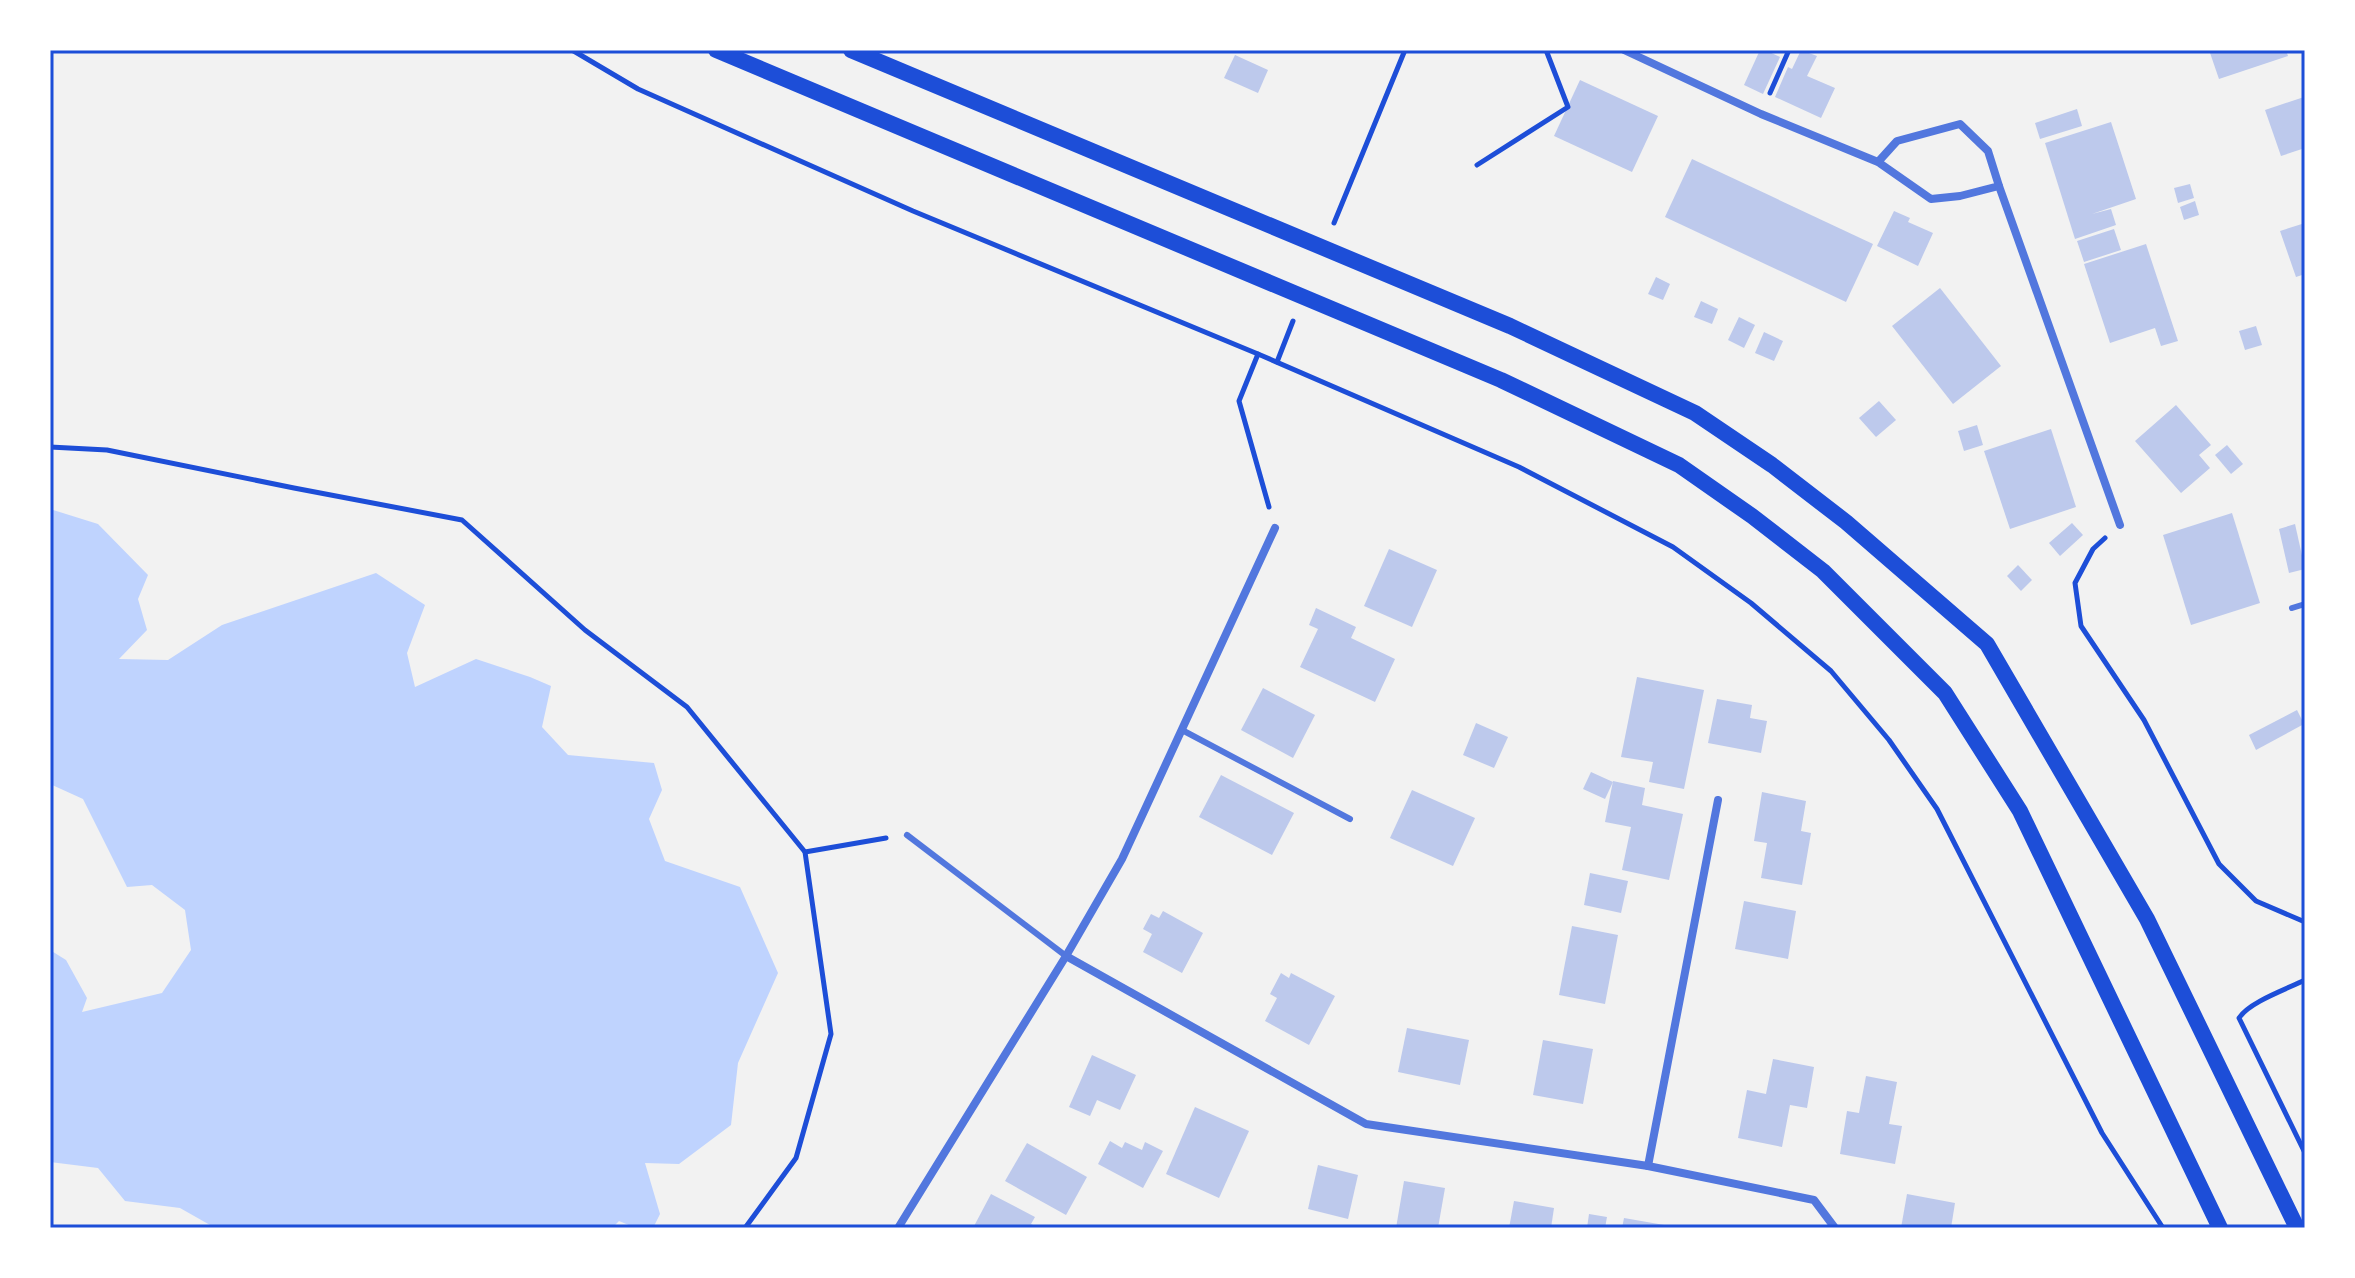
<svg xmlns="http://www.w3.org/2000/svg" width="2355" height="1278" viewBox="0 0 2355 1278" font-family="'Source Sans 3',sans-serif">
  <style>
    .water { fill: #bfd3fe }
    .building { fill: #bdc9ec }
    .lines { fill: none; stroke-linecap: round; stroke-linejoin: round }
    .path { stroke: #1d4ed8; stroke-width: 5 }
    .service { stroke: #5277de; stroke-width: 6 }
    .minor { stroke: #5277de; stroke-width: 8 }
    .secondary { stroke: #1d4ed8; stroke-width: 16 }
    .neatline { fill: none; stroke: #1d4ed8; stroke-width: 3 }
  </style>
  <rect width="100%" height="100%" fill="#f2f2f2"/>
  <!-- water -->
  <polygon class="water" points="50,509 98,524 148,575 138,599 147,630 119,659 168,660 222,625 376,573 425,605 407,653 415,687 476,659 530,677 551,686 542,727 568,755 654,763 662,790 649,819 665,861 740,887 778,973 738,1063 731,1125 679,1164 645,1163 660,1214 653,1228 636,1228 619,1221 612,1228 224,1228 210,1225 180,1208 125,1201 98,1168 50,1162 50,950 66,960 87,998 82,1012 162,993 191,950 185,910 152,885 127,887 83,799 50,784"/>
  <!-- building -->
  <g class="building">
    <polygon points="1760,50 1765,50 1780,57 1763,94 1744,85"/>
    <polygon points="1801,50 1817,56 1807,76 1835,88 1821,118 1775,97 1788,67 1792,69"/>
    <polygon points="2209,50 2286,50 2288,56 2219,79"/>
    <polygon points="1235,55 1268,70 1258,93 1224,78"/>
    <polygon points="1580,80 1658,116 1632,172 1554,136"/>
    <polygon points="2304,97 2305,148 2281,156 2265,110"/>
    <polygon points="2077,109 2082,126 2040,139 2035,123"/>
    <polygon points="2111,122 2136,199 2092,214 2111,209 2116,225 2075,239 2045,143"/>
    <polygon points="1692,159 1873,244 1846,302 1665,217"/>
    <polygon points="2190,184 2194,198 2178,203 2174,188"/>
    <polygon points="2195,201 2199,215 2184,220 2180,207"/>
    <polygon points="1894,211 1910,218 1908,222 1933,233 1918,266 1877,246"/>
    <polygon points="2305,223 2305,274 2296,277 2280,231"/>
    <polygon points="2114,229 2121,250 2084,262 2077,241"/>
    <polygon points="2146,244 2178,341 2161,346 2155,328 2110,343 2084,264"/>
    <polygon points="1656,277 1670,284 1663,300 1648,294"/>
    <polygon points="1940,288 2001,366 1953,404 1892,326"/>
    <polygon points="1701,301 1718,309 1712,324 1694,317"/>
    <polygon points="1739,317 1755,325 1744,348 1728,340"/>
    <polygon points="2256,326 2262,345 2245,350 2239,331"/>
    <polygon points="1764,332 1783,341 1774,361 1755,353"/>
    <polygon points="1879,401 1896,420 1876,437 1859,418"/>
    <polygon points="2176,405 2211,445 2199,455 2210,468 2181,493 2135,441"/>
    <polygon points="1977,425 1983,445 1964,451 1958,431"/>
    <polygon points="2051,429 2076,507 2010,529 1984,451"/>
    <polygon points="2227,445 2243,464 2231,474 2215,455"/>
    <polygon points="2232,513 2260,603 2191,625 2163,535"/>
    <polygon points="2072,523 2083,535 2060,556 2049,543"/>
    <polygon points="2295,524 2305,569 2289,573 2279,529"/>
    <polygon points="1389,549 1437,570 1412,627 1364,606"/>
    <polygon points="2018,565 2032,580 2021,591 2007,576"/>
    <polygon points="1316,608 1356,627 1351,638 1395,659 1375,702 1300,667 1318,629 1309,625"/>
    <polygon points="1637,677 1704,690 1684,789 1649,782 1653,762 1621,757"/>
    <polygon points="1263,688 1315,715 1293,758 1241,730"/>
    <polygon points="1717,699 1752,705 1750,718 1767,721 1761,753 1708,743"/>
    <polygon points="2297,710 2304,724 2256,750 2249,735"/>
    <polygon points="1476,723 1508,737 1494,768 1463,755"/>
    <polygon points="1591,772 1613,782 1605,799 1583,789"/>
    <polygon points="1221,775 1294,813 1272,855 1199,817"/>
    <polygon points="1613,781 1645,788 1642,805 1683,814 1669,880 1622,870 1631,827 1605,822"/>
    <polygon points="1412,790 1475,818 1453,866 1390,838"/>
    <polygon points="1762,792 1806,801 1801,831 1811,833 1802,885 1761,878 1767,843 1754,841"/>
    <polygon points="1590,873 1628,881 1621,913 1584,905"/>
    <polygon points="1744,901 1796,911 1788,959 1735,949"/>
    <polygon points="1163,911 1203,933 1182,973 1143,952 1152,934 1143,929 1151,914 1159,918"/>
    <polygon points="1572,926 1618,935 1605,1004 1559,995"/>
    <polygon points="1281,973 1289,978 1291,973 1335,996 1309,1045 1265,1021 1277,998 1270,994"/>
    <polygon points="1407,1028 1469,1040 1460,1085 1398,1072"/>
    <polygon points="1543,1040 1593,1049 1583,1104 1533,1095"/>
    <polygon points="1092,1055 1136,1075 1120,1110 1097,1100 1090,1116 1069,1107"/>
    <polygon points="1773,1059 1814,1067 1807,1108 1790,1105 1782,1147 1738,1138 1747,1090 1766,1094"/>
    <polygon points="1866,1076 1897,1082 1889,1124 1902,1126 1895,1164 1840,1154 1847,1111 1859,1113"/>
    <polygon points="1195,1107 1249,1131 1219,1198 1166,1174"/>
    <polygon points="1110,1141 1122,1148 1125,1142 1142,1150 1145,1142 1163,1151 1143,1188 1098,1164"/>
    <polygon points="1027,1143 1087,1177 1066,1215 1005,1181"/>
    <polygon points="1318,1165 1358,1175 1348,1219 1308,1209"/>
    <polygon points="1404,1181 1445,1188 1438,1228 1396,1228"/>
    <polygon points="991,1194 1035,1217 1031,1224 1039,1228 973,1228"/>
    <polygon points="1907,1194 1955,1203 1951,1228 1901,1228"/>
    <polygon points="1514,1201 1554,1208 1551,1228 1509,1228"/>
    <polygon points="1589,1214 1607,1217 1605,1228 1587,1228"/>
    <polygon points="1624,1218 1670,1226 1670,1228 1622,1228"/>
  </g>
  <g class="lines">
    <!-- path -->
    <g class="path">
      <polyline points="572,50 638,89 913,211 1258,354 1519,467 1673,547 1751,603 1831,671 1889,740 1937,809 2102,1133 2163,1228"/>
      <polyline points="1770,93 1789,50"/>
      <polyline points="1477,165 1568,107 1546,50"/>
      <polyline points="1334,223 1405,50"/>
      <polyline points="1258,354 1239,401 1269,507"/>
      <polyline points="1277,362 1293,321"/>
      <polyline points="50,447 107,450 294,488 462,520 585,630 687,707 805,852 831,1034 796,1158 745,1228"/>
      <polyline points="2105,538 2093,549 2075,583 2081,626 2144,720 2219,864 2256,901 2305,922"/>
      <polyline points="805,852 886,838"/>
      <path d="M 2305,980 C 2287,989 2249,1002 2239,1018 L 2305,1153"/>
    </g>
    <!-- service -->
    <g class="service">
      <polyline points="2292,608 2305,604"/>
      <polyline points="1182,730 1350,819"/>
      <polyline points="907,835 1066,956"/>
    </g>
    <!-- minor -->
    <g class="minor">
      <polyline points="1624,50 1761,114 1878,162 1931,199 1960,196 1999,186 1988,151 1960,124 1897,141 1878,162"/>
      <polyline points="1999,186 2120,525"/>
      <polyline points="1066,956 1366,1124 1648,1166 1814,1200 1835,1228"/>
      <polyline points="1648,1166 1718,800"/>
      <polyline points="898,1228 1066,956 1122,859 1275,528"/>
    </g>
    <!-- secondary -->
    <g class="secondary">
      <polyline points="716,50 1501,380 1679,465 1752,516 1823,571 1945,693 2020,811 2220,1228"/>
      <polyline points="851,50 1510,326 1695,413 1772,465 1846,522 1987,644 2147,919 2297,1228"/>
    </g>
  </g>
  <!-- border -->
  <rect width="2355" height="1278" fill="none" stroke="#ffffff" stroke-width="104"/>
  <rect x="52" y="52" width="2251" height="1174" class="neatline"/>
</svg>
